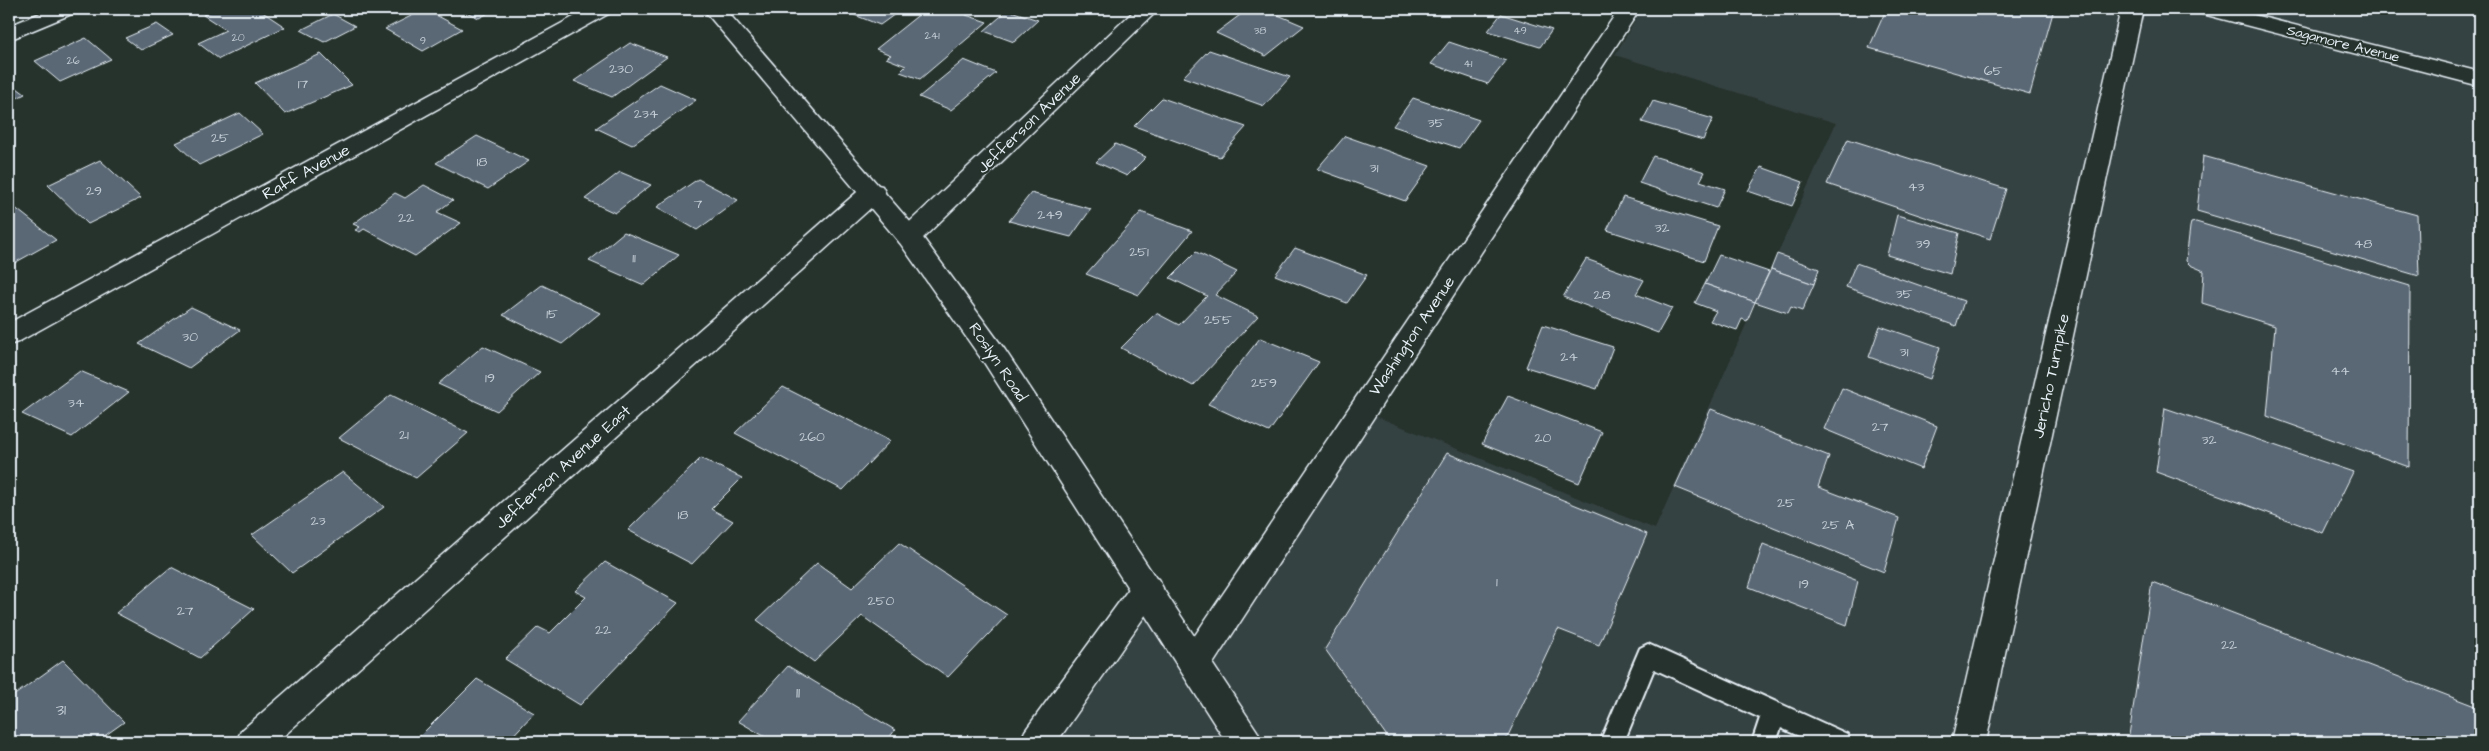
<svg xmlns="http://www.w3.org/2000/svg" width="2489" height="751" viewBox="0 0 2489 751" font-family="'Architects Daughter',sans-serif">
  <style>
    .built { fill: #364342 }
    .building { fill: #5a6774; stroke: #e8f1f8 }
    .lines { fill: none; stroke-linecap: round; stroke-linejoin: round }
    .lane-casing { stroke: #e8f1f8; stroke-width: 4 }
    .street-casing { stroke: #e8f1f8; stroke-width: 3 }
    .secondary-casing { stroke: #e8f1f8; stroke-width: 3 }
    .primary-casing { stroke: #e8f1f8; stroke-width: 3 }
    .lane { fill: #26332d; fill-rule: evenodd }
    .street { fill: #26332d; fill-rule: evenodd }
    .secondary { fill: #26332d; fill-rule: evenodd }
    .primary { fill: #26332d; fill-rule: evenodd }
    .labels { text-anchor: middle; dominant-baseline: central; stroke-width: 4; stroke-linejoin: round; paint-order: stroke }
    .far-number-label { font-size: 11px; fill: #c4ced7 }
    .far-street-label { font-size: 14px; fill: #e8f1f8; stroke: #26332d }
    .number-label { font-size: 14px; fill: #c4ced7 }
    .street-label { font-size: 16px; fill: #e8f1f8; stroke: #26332d }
    .near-number-label { font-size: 16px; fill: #c4ced7 }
  </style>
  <rect width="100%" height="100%" fill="#26332d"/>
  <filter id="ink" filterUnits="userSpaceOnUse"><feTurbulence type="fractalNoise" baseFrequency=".02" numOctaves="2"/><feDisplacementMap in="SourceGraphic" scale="10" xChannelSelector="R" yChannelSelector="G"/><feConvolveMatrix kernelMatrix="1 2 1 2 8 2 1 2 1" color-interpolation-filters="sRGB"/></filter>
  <g filter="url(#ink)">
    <!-- built -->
    <polygon class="built" points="1642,9 2480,9 2480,742 1037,742 1147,588 1195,663 1370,414 1655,529 1836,123 1615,55"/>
    <!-- building -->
    <g class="building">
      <polygon points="217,9 258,9 285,27 219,59 198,43 226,30 203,15"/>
      <polygon points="425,9 462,29 423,51 385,29"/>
      <polygon points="459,9 496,9 479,18"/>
      <polygon points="839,9 902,9 880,25"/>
      <polygon points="926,9 961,9 969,12 966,15 987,22 920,79 900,72 906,66 886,58 891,55 876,49"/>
      <polygon points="1248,9 1264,9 1304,26 1266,56 1216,33"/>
      <polygon points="1874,9 2054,9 2030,94 1869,48 1885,12"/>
      <polygon points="1008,10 1038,20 1014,42 984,31"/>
      <polygon points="333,14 355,26 324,42 301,30"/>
      <polygon points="1501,14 1552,30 1540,47 1488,31"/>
      <polygon points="157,24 173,35 141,50 125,38"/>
      <polygon points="86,38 111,59 60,82 35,61"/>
      <polygon points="1449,42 1506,61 1488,84 1431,64"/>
      <polygon points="630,43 667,57 612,97 574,81"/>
      <polygon points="1209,50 1290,77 1264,106 1183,77"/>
      <polygon points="321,54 352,85 285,114 255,83"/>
      <polygon points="964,60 996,73 951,110 919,97"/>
      <polygon points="9,82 25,94 9,102"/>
      <polygon points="660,84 696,100 632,145 596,128"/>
      <polygon points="1162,98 1246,127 1220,157 1134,126"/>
      <polygon points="1413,98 1479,120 1459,148 1393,126"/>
      <polygon points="1653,101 1713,119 1703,140 1642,122"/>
      <polygon points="240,113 263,134 199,165 176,143"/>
      <polygon points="477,136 529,161 488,189 436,163"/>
      <polygon points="1345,136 1430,166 1405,201 1317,169"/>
      <polygon points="1848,139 2006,189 1990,239 1827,184"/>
      <polygon points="1115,144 1146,157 1127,176 1096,162"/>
      <polygon points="1653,156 1705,172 1700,181 1725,189 1716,208 1639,183"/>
      <polygon points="2203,156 2417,215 2419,276 2197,211"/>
      <polygon points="100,160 141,198 88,224 48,185"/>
      <polygon points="1761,167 1803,182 1792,206 1748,191"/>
      <polygon points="620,172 651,185 615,213 585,199"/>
      <polygon points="698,179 738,200 697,230 657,207"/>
      <polygon points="424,185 453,200 437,212 461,223 415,256 364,229 360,232 355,230 360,227 353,224 395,193 405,198"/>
      <polygon points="1031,193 1091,209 1071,237 1009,221"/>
      <polygon points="1623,197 1718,226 1704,261 1607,230"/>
      <polygon points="9,203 56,240 9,266"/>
      <polygon points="1141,212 1192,231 1139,295 1086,274"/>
      <polygon points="1897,215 1959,233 1950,274 1887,255"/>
      <polygon points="2196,222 2410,286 2409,467 2267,416 2275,326 2202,303 2204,271 2190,265 2186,261 2190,227 2191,223"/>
      <polygon points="624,232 679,255 644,285 589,261"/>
      <polygon points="1295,248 1367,275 1347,303 1275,275"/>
      <polygon points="1196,252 1237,272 1215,295 1258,316 1193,386 1121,348 1156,313 1179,325 1207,296 1170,278"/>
      <polygon points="1777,254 1819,269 1814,284 1771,269"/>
      <polygon points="1719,255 1769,272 1755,302 1705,284"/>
      <polygon points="1586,259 1644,280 1636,294 1672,308 1658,333 1563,297"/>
      <polygon points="1856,263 1964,301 1956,326 1846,287"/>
      <polygon points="1771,269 1814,284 1802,311 1791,307 1788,313 1755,302"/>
      <polygon points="1705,284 1755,302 1747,321 1742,319 1737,330 1710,321 1716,311 1695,303"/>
      <polygon points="542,285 600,313 562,344 503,315"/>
      <polygon points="191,307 240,330 189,368 139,344"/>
      <polygon points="1543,325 1613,347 1597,389 1526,367"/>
      <polygon points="1880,326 1940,347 1930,379 1869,357"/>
      <polygon points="1260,338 1319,362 1269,432 1208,404"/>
      <polygon points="483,346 540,372 497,411 438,384"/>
      <polygon points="80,371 129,392 72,437 22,414"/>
      <polygon points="783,387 890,441 843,490 735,433"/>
      <polygon points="1842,388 1937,426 1921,469 1824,429"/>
      <polygon points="391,395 468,433 416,478 339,438"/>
      <polygon points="1508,396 1602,432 1579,483 1482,444"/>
      <polygon points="2165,408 2353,472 2323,533 2156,472"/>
      <polygon points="1711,409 1829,456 1818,487 1899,518 1884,572 1675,487"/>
      <polygon points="1447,453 1647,534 1599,645 1558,629 1505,742 1391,742 1325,649"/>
      <polygon points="701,458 742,478 711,509 733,521 692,564 628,530"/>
      <polygon points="343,472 384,507 292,573 252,535"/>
      <polygon points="899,543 1007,615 948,677 862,616 814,662 757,620 817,563 852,588"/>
      <polygon points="1763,544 1858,581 1847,625 1749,587"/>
      <polygon points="605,562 678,603 580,705 505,659 538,627 550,633 586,597 575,591"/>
      <polygon points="171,567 254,609 200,658 116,613"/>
      <polygon points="2152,582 2480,708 2480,742 2128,742"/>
      <polygon points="63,660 124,722 96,742 21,742 9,729 9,699"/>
      <polygon points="788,666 895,730 886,742 774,742 738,721"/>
      <polygon points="477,679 534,713 507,742 414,742"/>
    </g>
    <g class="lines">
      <!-- lane casing -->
      <g class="lane-casing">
        <polygon id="lane" points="1648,644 1847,734 1850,742 1812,742 1781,728 1776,742 1752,742 1760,718 1654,669 1624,742 1600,742 1640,648"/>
      </g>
      <!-- street casing -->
      <g class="street-casing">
        <g id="street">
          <polygon points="50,9 78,9 74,13 9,40 9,26"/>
          <polygon points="588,9 614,9 610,13 18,342 9,345 9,323"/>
          <polygon points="1136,9 1159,9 918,243 909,246 900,243 896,237 900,231"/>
          <polygon points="1619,9 1640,9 1207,673 1195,678 1183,673 1179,663 1183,653"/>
          <polygon points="2195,9 2230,9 2480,72 2480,86 2199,13"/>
          <polygon points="873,184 882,186 885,192 882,198 277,742 236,742 241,731 864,186"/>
          <polygon points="1147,575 1158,579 1163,588 1158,597 1057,742 1020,742 1025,731 1136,579"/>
        </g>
      </g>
      <!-- secondary casing -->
      <g class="secondary-casing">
        <polygon id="secondary" points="703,9 725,9 918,231 1005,350 1257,731 1262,742 1226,742 985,364 900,243"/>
      </g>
      <!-- primary casing -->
      <g class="primary-casing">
        <polygon id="primary" points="2121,9 2143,9 1986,742 1952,742"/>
      </g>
      <!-- lane -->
      <use href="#lane" class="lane"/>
      <!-- street -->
      <use href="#street" class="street"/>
      <!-- secondary -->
      <use href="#secondary" class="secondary"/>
      <!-- primary -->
      <use href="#primary" class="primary"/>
    </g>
  </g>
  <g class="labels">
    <!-- far-number labels -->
    <g class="far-number-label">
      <text x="1260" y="30">38</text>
      <text x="1520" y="30">49</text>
      <text x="932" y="35">241</text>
      <text x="238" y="37">20</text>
      <text x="423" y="40">9</text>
      <text x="73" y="60">26</text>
      <text x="1468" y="63">41</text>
    </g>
    <!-- far-street labels -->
    <g class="far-street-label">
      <text transform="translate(2343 44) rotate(14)">Sagamore Avenue</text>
    </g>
    <!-- number labels -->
    <g class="number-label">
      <text x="621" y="69">230</text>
      <text x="1993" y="71">65</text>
      <text x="303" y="84">17</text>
      <text x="646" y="114">234</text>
      <text x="1436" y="123">35</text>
      <text x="220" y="138">25</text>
      <text x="482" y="162">18</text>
      <text x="1374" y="168">31</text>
      <text x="1916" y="187">43</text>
      <text x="94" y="191">29</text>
      <text x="698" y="204">7</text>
      <text x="1050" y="215">249</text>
      <text x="406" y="218">22</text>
      <text x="1662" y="228">32</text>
      <text x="1923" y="244">39</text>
      <text x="2363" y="244">48</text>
      <text x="1139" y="252">251</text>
      <text x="634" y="258">11</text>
      <text x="1904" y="294">35</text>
      <text x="1602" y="295">28</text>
      <text x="552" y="314">15</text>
      <text x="1218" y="320">255</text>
      <text x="190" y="337">30</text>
      <text x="1904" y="352">31</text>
      <text x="1569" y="357">24</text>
      <text x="2340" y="371">44</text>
      <text x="490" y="378">19</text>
      <text x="1264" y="383">259</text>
      <text x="76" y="403">34</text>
      <text x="1880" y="427">27</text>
      <text x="404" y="435">21</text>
      <text x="812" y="437">260</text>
      <text x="1543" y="438">20</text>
      <text x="2209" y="440">32</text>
      <text x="1786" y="503">25</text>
      <text x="683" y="515">18</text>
      <text x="318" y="521">23</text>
      <text x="1838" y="525">25 A</text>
      <text x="1497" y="582">1</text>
      <text x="1804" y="584">19</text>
      <text x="881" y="601">250</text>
      <text x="185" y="611">27</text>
      <text x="603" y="630">22</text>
      <text x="2229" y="645">22</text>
    </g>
    <!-- street labels -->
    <g class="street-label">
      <text transform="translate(1029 123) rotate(-44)">Jefferson Avenue</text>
      <text transform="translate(306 172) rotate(-29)">Raff Avenue</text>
      <text transform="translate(1412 336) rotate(-56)">Washington Avenue</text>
      <text transform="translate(998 362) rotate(56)">Roslyn Road</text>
      <text transform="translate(2051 376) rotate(-78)">Jericho Turnpike</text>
      <text transform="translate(563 467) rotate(-42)">Jefferson Avenue East</text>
    </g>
    <!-- near-number labels -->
    <g class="near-number-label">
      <text x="798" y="693">11</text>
      <text x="61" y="710">31</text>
    </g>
  </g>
  <!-- margin -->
  <rect width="2489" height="751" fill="none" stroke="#26332d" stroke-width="30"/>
  <rect x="15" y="15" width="2459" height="721" fill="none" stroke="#e8f1f8" stroke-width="2" filter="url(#ink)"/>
</svg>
